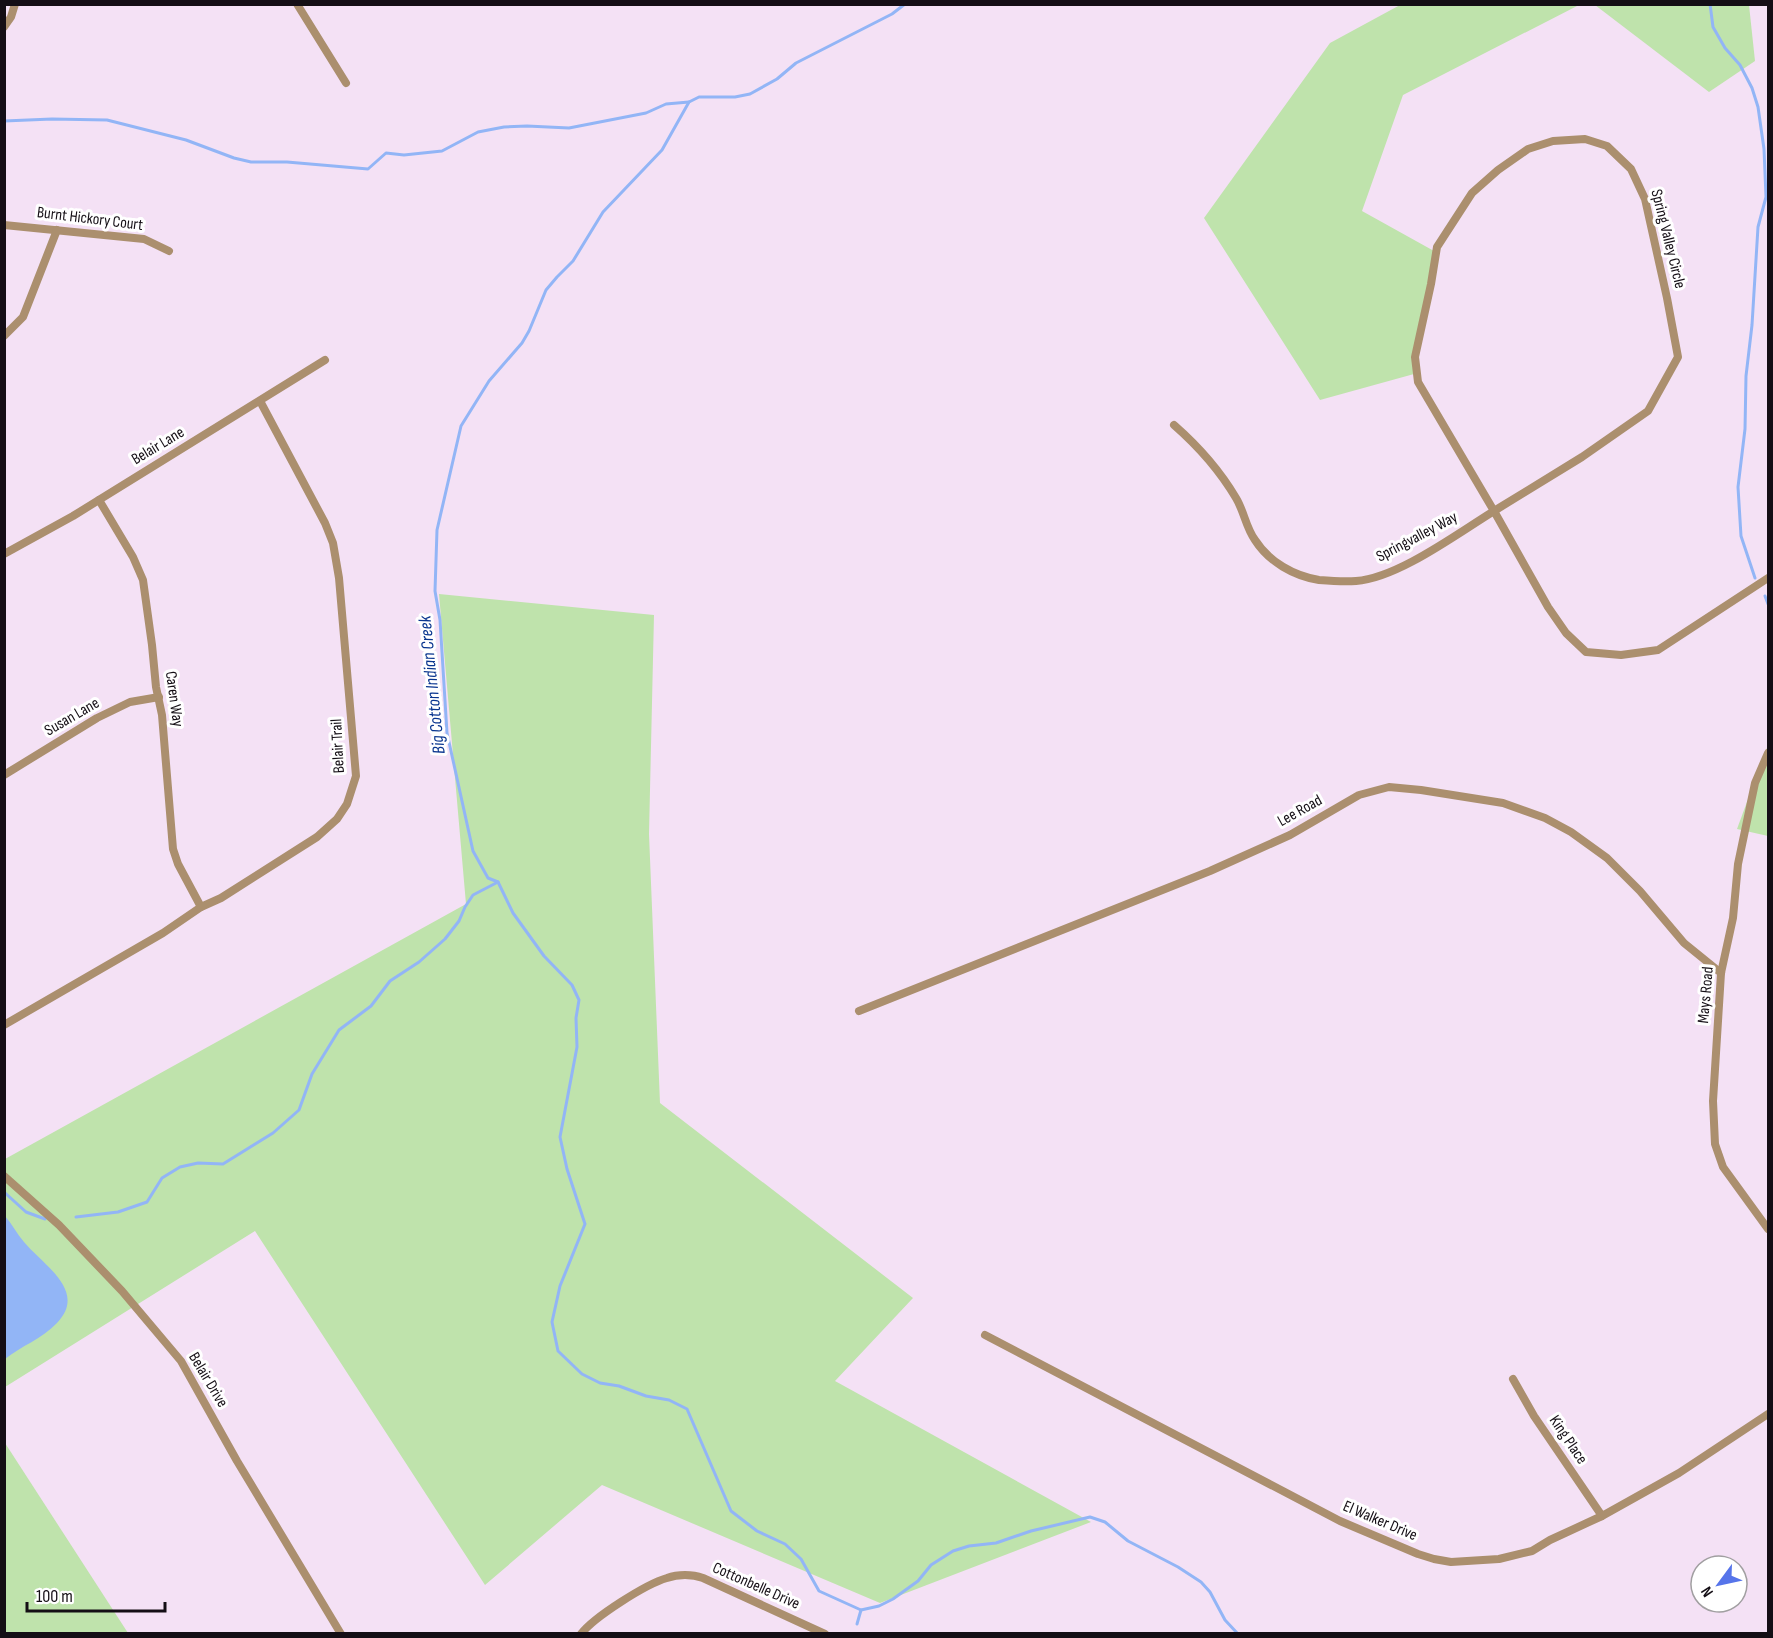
<svg xmlns="http://www.w3.org/2000/svg" width="1773" height="1638" viewBox="0 0 1773 1638" font-family="'Sofia Sans Condensed',sans-serif">
  <style>
    .green { fill: #bfe3ac }
    .water { fill: #92b5f6 }
    .lines { fill: none; stroke-linecap: round; stroke-linejoin: round }
    .stream { stroke: #92b5f6; stroke-width: 3 }
    .street { stroke: #ab8f6e; stroke-width: 8 }
    .labels { text-anchor: middle; dominant-baseline: central; stroke-width: 6; stroke-linejoin: round; paint-order: stroke }
    .street-label { font-size: 16px; fill: #140e15; stroke: #fff }
    .water-label { font-size: 18px; font-style: italic; fill: #08348e; stroke: #fff }
  </style>
  <rect width="100%" height="100%" fill="#f4e1f5"/>
  <!-- green -->
  <g class="green">
    <polygon points="1400,5 1579,5 1403,95 1362,211 1434,251 1414,374 1320,400 1204,218 1330,43"/>
    <polygon points="1595,5 1749,5 1755,61 1709,92"/>
    <polygon points="439,594 654,615 649,834 660,1103 913,1298 835,1381 1091,1522 880,1603 602,1485 485,1585 255,1231 5,1387 5,1159 466,904"/>
    <polygon points="1768,745 1768,836 1737,829"/>
    <polygon points="5,1443 128,1633 5,1633"/>
  </g>
  <!-- water -->
  <path class="water" d="M 5,1216 C 12,1224 17,1234 24,1242 C 43,1265 88,1291 57,1323 C 42,1339 21,1346 5,1359 Z"/>
  <g class="lines">
    <!-- stream -->
    <g class="stream">
      <polyline points="905,4 892,14 796,63 777,79 750,94 735,97 699,97 689,102 662,150 603,212 573,261 557,277 546,290 529,331 522,343 489,381 461,426 437,530 435,591 440,620 447,733 473,851 488,878 498,882 513,913 544,956 572,985 579,1000 576,1018 577,1047 560,1137 567,1169 585,1224 560,1286 552,1322 558,1351 582,1374 600,1383 619,1386 646,1396 669,1400 687,1409 731,1511 757,1531 785,1544 801,1559 819,1591 861,1610 879,1606 893,1599 918,1581 931,1565 953,1551 969,1546 996,1543 1031,1531 1090,1517 1105,1522 1128,1541 1178,1567 1201,1582 1210,1592 1225,1620 1238,1634"/>
      <polyline points="1710,4 1713,27 1725,48 1740,65 1752,88 1758,107 1764,149 1766,197 1758,227 1752,325 1746,376 1745,429 1738,487 1741,536 1755,578"/>
      <polyline points="4,121 52,119 107,120 186,140 234,158 251,162 287,162 368,169 386,153 404,155 442,151 478,132 504,127 527,126 569,128 646,113 666,104 689,102"/>
      <polyline points="1765,596 1768,604"/>
      <polyline points="4,1192 26,1212 45,1219"/>
      <polyline points="76,1217 118,1212 147,1202 162,1178 180,1167 198,1163 223,1164 273,1133 299,1110 312,1074 339,1030 371,1006 390,981 419,962 445,939 459,921 465,907 473,895 498,882"/>
      <polyline points="857,1624 861,1610"/>
    </g>
    <!-- street -->
    <g class="street">
      <polyline points="297,4 346,83"/>
      <polyline points="4,27 11,17 15,4"/>
      <polygon points="1585,139 1607,146 1631,169 1645,199 1667,298 1678,357 1648,411 1582,457 1494,511 1418,382 1415,357 1431,284 1437,247 1472,193 1498,170 1528,149 1553,141"/>
      <polyline points="4,225 144,239 169,251"/>
      <polyline points="4,336 23,317 57,230"/>
      <path d="M 1174,425 C 1198,446 1220,471 1236,498 C 1244,511 1246,528 1255,540 C 1269,562 1294,576 1319,580 C 1331,581 1344,582 1356,581 C 1398,578 1458,533 1494,511 L 1548,607 L 1566,633 L 1586,652 L 1621,655 L 1658,650 L 1768,578"/>
      <polyline points="99,500 133,557 143,580 152,645 156,687 162,715 173,849 178,864 201,907"/>
      <polyline points="4,554 73,516 325,360"/>
      <polyline points="1768,753 1755,783 1738,864 1733,918 1721,973 1713,1101 1715,1144 1723,1167 1768,1229"/>
      <polyline points="4,775 97,718 130,702 159,697"/>
      <polyline points="859,1011 1210,871 1290,835 1359,795 1389,787 1421,790 1503,803 1545,818 1571,832 1607,858 1640,891 1684,943 1721,973"/>
      <polyline points="4,1025 163,933 201,907 221,898 317,837 337,819 347,804 356,776 339,578 333,543 325,523 260,401"/>
      <polyline points="4,1176 59,1225 122,1291 181,1361 237,1461 341,1634"/>
      <polyline points="985,1335 1340,1521 1418,1554 1434,1559 1451,1562 1499,1559 1532,1551 1550,1540 1602,1516 1679,1473 1768,1414"/>
      <polyline points="1513,1379 1534,1416 1602,1516"/>
      <path d="M 581,1634 C 594,1617 646,1584 667,1578 C 678,1574 692,1574 703,1578 L 825,1634"/>
    </g>
  </g>
  <g class="labels">
    <!-- street labels -->
    <g class="street-label">
      <text transform="translate(90 219) rotate(7)">Burnt Hickory Court</text>
      <text transform="translate(1668 239) rotate(76)">Spring Valley Circle</text>
      <text transform="translate(158 446) rotate(-31)">Belair Lane</text>
      <text transform="translate(1417 537) rotate(-28)">Springvalley Way</text>
      <text transform="translate(174 699) rotate(82)">Caren Way</text>
      <text transform="translate(72 717) rotate(-30)">Susan Lane</text>
      <text transform="translate(338 746) rotate(-93)">Belair Trail</text>
      <text transform="translate(1300 811) rotate(-29)">Lee Road</text>
      <text transform="translate(1706 995) rotate(-85)">Mays Road</text>
      <text transform="translate(208 1380) rotate(59)">Belair Drive</text>
      <text transform="translate(1568 1440) rotate(56)">King Place</text>
      <text transform="translate(1380 1521) rotate(23)">El Walker Drive</text>
      <text transform="translate(756 1586) rotate(24)">Cottonbelle Drive</text>
    </g>
    <!-- water labels -->
    <g class="water-label">
      <text transform="translate(432 685) rotate(-96)">Big Cotton Indian Creek</text>
    </g>
  </g>
  <!-- border -->
  <rect width="1773" height="1638" fill="none" stroke="#140e15" stroke-width="12"/>
  <!-- north arrow -->
  <g transform="translate(1719 1584) rotate(237)"><circle r="28" fill="#ffffff" stroke="#a19fa1" stroke-width="1.5"/>
  <path d="M0-4.5L10 22L0 15L-10 22Z" fill="#5674ea"/>
  <text y="-9" font-size="16" font-weight="bold" text-anchor="middle" fill="#140e15">N</text>
  </g>
  <!-- scale -->
  <path d="M27 1602v9h138v-9" fill="none" stroke="#140e15" stroke-width="3"/>
  <text x="36" y="1602" font-size="18" fill="#140e15" stroke="#ffffff" stroke-width="4.5" paint-order="stroke">100 m</text>
</svg>
